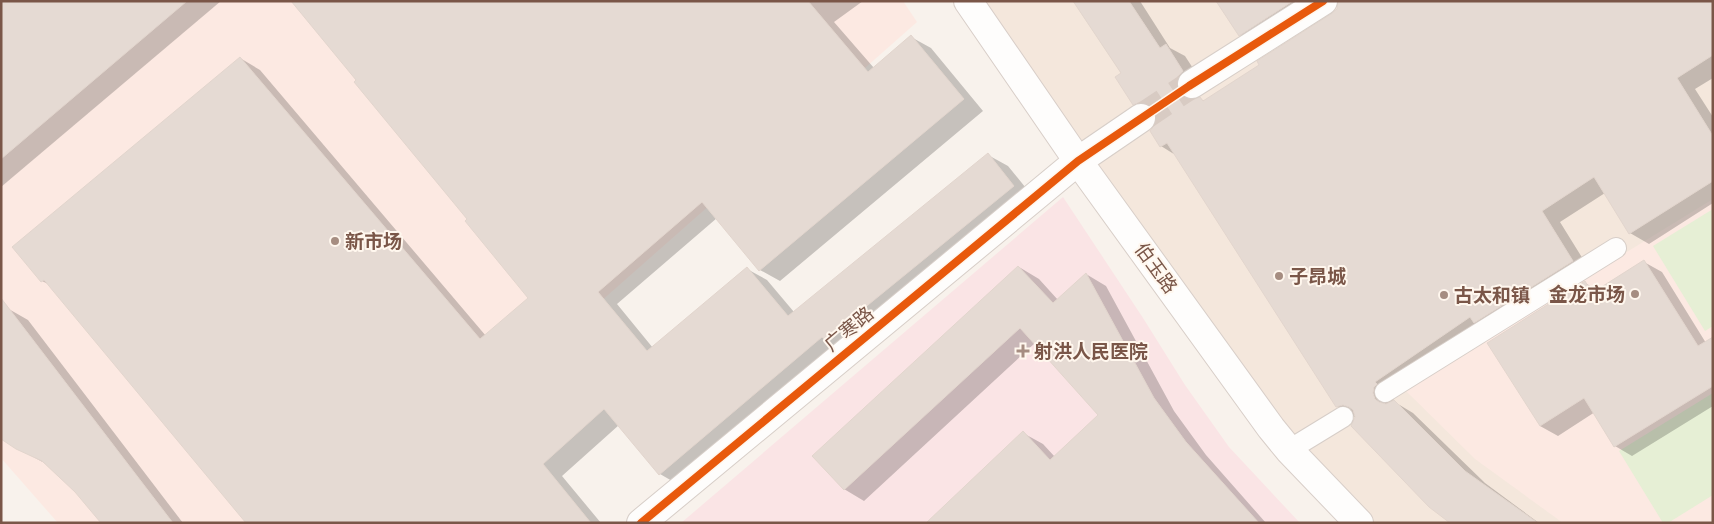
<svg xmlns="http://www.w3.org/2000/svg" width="1714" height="524" viewBox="0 0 1714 524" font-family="Figtree,'Noto Sans SC',sans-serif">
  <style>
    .residential { fill: #f4e7dc }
    .commercial { fill: #fce9e2 }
    .medical { fill: #fae4e5 }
    .green { fill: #e6efd5 }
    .shadow { fill: #0003 }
    .building { fill: #e5dad3; stroke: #e2d5cd }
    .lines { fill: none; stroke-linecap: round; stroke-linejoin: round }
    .minor-tunnel { stroke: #d8cbc3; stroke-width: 28; stroke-dasharray: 28 14; stroke-linecap: butt }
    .service-casing { stroke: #d7cec8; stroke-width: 22 }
    .minor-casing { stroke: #d7cec8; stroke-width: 30 }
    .tertiary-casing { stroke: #d7cec8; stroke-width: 30 }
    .secondary-casing { stroke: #d8cec8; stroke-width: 30 }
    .service { stroke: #fefdfc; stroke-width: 20 }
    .minor { stroke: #fefdfc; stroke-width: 28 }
    .tertiary { stroke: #fefdfc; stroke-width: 28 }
    .secondary { stroke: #fefdfc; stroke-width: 28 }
    .cycleway-casing { stroke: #fff7ee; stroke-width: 11 }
    .cycleway { stroke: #e8590c; stroke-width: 8 }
    .poi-dot { fill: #a68d81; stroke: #fff7ee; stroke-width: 2 }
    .labels { text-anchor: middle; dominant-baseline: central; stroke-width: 4; stroke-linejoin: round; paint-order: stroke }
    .poi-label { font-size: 19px; font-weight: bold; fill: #7a5648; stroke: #fff7ee; text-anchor: start }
    .street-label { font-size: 19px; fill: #7a5648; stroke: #fff7ee }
  </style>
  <rect width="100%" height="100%" fill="#f8f2ec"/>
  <!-- residential -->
  <polygon class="residential" points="968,1 1713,1 1713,523 1359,523 1289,450"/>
  <!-- commercial -->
  <g class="commercial">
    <polygon points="28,1 903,1 917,22 350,523 58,523 1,458 1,24"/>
    <polygon points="1713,199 1713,523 1563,523 1475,459 1404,389"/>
  </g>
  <!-- medical -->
  <polygon class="medical" points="1063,197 1143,318 1185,385 1229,447 1300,523 681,523"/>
  <!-- green -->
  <g class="green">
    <polygon points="1713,209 1713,326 1705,331 1653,246"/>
    <polygon points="1713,393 1713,495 1668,523 1663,523 1619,451"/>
  </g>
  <!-- shadow -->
  <g class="shadow">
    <polygon points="1,1 221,1 1,187"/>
    <polygon points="782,1 863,1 834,22 874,68 911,37 931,48 983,111 780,281 760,270 717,218 617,304 653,348 747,269 767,280 794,312 988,155 1008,166 1034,198 679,485 660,474 619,425 562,476 601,523 248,523 50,285 42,281 240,58 260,70 486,336 530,298"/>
    <polygon points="1074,1 1140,1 1170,48 1185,56 1202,82 1195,96 1196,100 1200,99 1205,101 1713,1 1713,78 1695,89 1713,117 1713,203 1649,244 1630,233 1605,193 1560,222 1591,272 1395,395 1393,401 1413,413 1485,483 1539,523 1453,523 1356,418 1337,406 1177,156 1161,146 1156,125 1157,114 1153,115 1134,104 1122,74"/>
    <polygon points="1218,1 1329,1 1259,46 1240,35"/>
    <polygon points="1644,262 1662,272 1706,343 1713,339 1713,406 1632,456 1615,446 1595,412 1558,436 1540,426 1585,283 1598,290"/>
    <polygon points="1019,267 1039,279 1058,300 1086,274 1106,286 1174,411 1206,455 1266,523 928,523 1023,433 1043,444 1055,457 1100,415 1035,343 864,501 844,489"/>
    <polygon points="7,308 28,320 183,523 103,523 76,491 48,465 17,448"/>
  </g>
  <!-- building -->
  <g class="building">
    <polygon points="1,1 187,1 1,159"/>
    <polygon points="291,1 808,1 868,72 911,35 964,99 759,271 702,202 598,292 647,351 747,267 788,316 988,153 1014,186 825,340 822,337 659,475 604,409 543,464 591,523 246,523 44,280 41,282 12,247 240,57 480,339 528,298 465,221 467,219 354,82 356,80"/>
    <polygon points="1073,1 1129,1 1160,48 1166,44 1183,71 1178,76 1176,84 1179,93 1184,98 1192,100 1200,97 1203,101 1259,65 1257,61 1331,14 1337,9 1338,1 1713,1 1713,55 1677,78 1713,136 1713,181 1629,234 1594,177 1542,211 1573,261 1474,323 1470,317 1375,382 1377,384 1374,387 1373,393 1375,399 1379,402 1386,404 1394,400 1465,471 1538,523 1450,523 1429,507 1351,426 1355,417 1353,410 1349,407 1343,405 1336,407 1167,143 1160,147 1150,131 1155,124 1157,117 1154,110 1147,104 1140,102 1133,105 1115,77 1121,73"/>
    <polygon points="1216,1 1293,1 1239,36"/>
    <polygon points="1644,260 1698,346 1713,337 1713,386 1614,447 1584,398 1540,426 1487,343 1585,281 1592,293"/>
    <polygon points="1018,266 1053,303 1086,273 1154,398 1186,442 1259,523 926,523 1023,431 1050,460 1098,415 1020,328 844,490 812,456"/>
    <polygon points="1,298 173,523 101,523 75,492 42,461 16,449 1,439"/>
  </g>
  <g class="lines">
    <!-- minor-tunnel -->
    <polyline class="minor-tunnel" points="1141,118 1192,84"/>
    <!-- service casing -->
    <g class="service-casing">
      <g id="service">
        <polyline points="1385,392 1616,248"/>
        <polyline points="1289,450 1343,417"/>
      </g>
    </g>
    <!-- minor casing -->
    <g class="minor-casing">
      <g id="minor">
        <polyline points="1192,84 1323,1"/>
        <polyline points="1078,161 1141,118"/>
      </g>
    </g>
    <!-- tertiary casing -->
    <g class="tertiary-casing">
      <polyline id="tertiary" points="641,523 1078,161"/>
    </g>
    <!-- secondary casing -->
    <g class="secondary-casing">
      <polyline id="secondary" points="968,1 1078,161 1271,428 1289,450 1359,523"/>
    </g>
    <!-- service -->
    <use href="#service" class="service"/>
    <!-- minor -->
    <use href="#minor" class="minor"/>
    <!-- tertiary -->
    <use href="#tertiary" class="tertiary"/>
    <!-- secondary -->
    <use href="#secondary" class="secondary"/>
    <!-- cycleway casing -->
    <g class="cycleway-casing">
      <polyline id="cycleway" points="641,523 1078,161 1189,86 1323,1"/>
    </g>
    <!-- cycleway -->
    <use href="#cycleway" class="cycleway"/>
  </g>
  <!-- markers -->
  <g class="poi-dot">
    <circle cx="335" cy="241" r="5"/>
    <circle cx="1279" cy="276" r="5"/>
    <circle cx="1635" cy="294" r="5"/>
    <circle cx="1444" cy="295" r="5"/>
    <path d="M1020.5 343.5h5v5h5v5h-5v5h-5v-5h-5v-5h5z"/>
  </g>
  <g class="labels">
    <!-- poi labels -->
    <g class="poi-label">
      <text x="345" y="241">新市场</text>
      <text x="1289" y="276">子昂城</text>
      <text x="1625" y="294" text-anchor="end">金龙市场</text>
      <text x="1454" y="295">古太和镇</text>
      <text x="1034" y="351">射洪人民医院</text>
    </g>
    <!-- street labels -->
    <g class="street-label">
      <text transform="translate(1156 268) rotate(54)">伯玉路</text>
      <text transform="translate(849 329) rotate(-40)">广寒路</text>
    </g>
  </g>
  <!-- border -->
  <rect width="1714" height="524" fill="none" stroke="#7a5648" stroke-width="5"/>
</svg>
